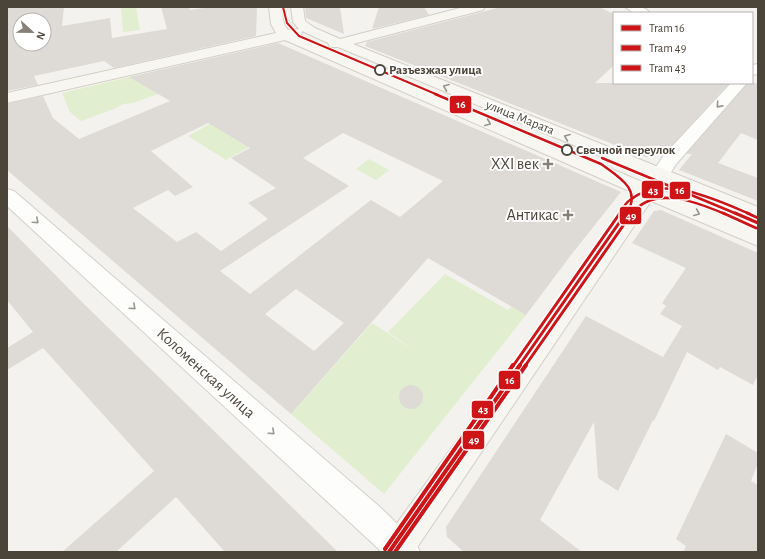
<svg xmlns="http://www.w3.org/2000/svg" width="765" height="559" viewBox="0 0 765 559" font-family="'Alegreya Sans',sans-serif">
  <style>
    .green { fill: #e1eecf }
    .building { fill: #dedbd6; fill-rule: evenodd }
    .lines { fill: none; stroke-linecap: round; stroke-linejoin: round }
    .street-casing { stroke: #d2d0cb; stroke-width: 2 }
    .secondary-casing { stroke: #d3cfc5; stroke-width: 2 }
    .street { fill: #fdfdfc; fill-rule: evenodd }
    .secondary { fill: #f7f6f1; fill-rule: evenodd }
    .tram { stroke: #dbdbda; stroke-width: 1 }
    .tram-1-far3-casing { stroke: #fff; stroke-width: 4 }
    .tram-1-far2-casing { stroke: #fff; stroke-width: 5 }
    .tram-1-far1-casing { stroke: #fff; stroke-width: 6 }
    .tram-1-casing { stroke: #fff; stroke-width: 7 }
    .tram-2-far2-casing { stroke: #fff; stroke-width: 5 }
    .tram-2-far1-casing { stroke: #fff; stroke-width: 6 }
    .tram-2-casing { stroke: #fff; stroke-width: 7 }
    .tram-3-far2-casing { stroke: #fff; stroke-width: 5 }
    .tram-3-far1-casing { stroke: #fff; stroke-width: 6 }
    .tram-3-casing { stroke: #fff; stroke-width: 7 }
    .tram-1-far3 { stroke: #ce1417; stroke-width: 2 }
    .tram-1-far2 { stroke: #ce1417; stroke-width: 2.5 }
    .tram-1-far1 { stroke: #ce1417; stroke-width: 3 }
    .tram-1 { stroke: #ce1417; stroke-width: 4 }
    .tram-2-far2 { stroke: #ce1417; stroke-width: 2.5 }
    .tram-2-far1 { stroke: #ce1417; stroke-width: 3 }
    .tram-2 { stroke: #ce1417; stroke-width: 4 }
    .tram-3-far2 { stroke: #ce1417; stroke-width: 2.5 }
    .tram-3-far1 { stroke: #ce1417; stroke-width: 3 }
    .tram-3 { stroke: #ce1417; stroke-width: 4 }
    .oneway { stroke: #98948c }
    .oneway2 { stroke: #9b9791 }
    .stop-dot { fill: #fff; stroke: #4b4439; stroke-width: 2 }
    .poi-dot { fill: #868178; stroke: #fff; stroke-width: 1.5 }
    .labels { text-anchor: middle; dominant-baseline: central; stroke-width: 4; stroke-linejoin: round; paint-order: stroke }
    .far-stop-label { font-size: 13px; font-weight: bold; fill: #4b4439; stroke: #fff; text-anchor: start }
    .far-street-label { font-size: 13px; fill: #4b4439; stroke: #fff }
    .poi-label { font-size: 16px; fill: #4b4439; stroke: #fff; text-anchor: end }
    .street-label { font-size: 16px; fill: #4b4439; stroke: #fff }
    .line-badge { stroke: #fff; stroke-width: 1.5 }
    .badge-label { font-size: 11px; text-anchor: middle; font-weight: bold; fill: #fff }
  </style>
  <rect width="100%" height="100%" fill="#f4f2ee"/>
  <!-- green -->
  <g class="green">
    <polygon points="121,7 136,7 140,30 123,32"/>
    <polygon points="130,77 158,94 133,103 123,104 114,109 81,121 70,112 62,93"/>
    <polygon points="210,124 249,147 226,160 188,136"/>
    <polygon points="369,159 389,170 376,180 356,169"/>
    <polygon points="445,274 508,310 512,306 526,315 384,494 291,414 372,323 420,354 388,332"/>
  </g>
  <!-- building -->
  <g class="building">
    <path d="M 7,7 L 64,7 L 62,26 L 110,18 L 112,38 L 167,29 L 161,7 L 189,7 L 190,10 L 211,7 L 257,7 L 256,36 L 114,68 L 104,61 L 34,76 L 38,85 L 7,91 ZM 20,20 L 44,20 L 44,44 L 20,44 Z"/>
    <polygon points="305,7 340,7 344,34 306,18"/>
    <polygon points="379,7 424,7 429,15 372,29"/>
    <polygon points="501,7 599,7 614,14 614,65 595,83 729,83 662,156 645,157 365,46 367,42"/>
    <path d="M 278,43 L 506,142 L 621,192 L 571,255 L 526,315 L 428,258 L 291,414 L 7,170 L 7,104 L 43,96 L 53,118 L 79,139 L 170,101 L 129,77 ZM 208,123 L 250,148 L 231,158 L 276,188 L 248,203 L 268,219 L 221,251 L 196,232 L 177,242 L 133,208 L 168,190 L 175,196 L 193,187 L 151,151 ZM 343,133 L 443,181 L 400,217 L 371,200 L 250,294 L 220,271 L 349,186 L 303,158 ZM 296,289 L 344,323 L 314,351 L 265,314 Z"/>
    <polygon points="748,83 758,83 758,140 741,133 718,163 758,178 758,201 679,170 692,154 686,154"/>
    <polygon points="661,210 758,253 758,374 753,385 720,367 718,370 687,352 654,421 653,420 618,491 598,478 594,422 540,520 582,552 464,552 447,537 446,527 586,316 663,357 682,326 660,314 666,306 662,303 686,268 632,243 654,211"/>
    <polygon points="7,226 82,302 338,552 225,552 176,497 116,552 62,552 154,471 43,348 7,370 7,348 33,332 7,300"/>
    <circle cx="411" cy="397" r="12"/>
    <polygon points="726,434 758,453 758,463 751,481 758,485 758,552 683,552 686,546 676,539"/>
  </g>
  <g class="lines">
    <!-- street casing -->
    <g class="street-casing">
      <g id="street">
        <path d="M 625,7 C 634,7 644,5 650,13 L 634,13 Z"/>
        <polygon points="758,64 758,74 752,75 752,65"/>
        <polygon points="731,83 747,83 677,163 655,196 648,198 641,196 639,192 664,155"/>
        <polygon points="7,189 14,191 381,508 415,541 420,552 382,552 7,206"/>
      </g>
    </g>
    <!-- secondary casing -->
    <g class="secondary-casing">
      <polygon id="secondary" points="269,7 281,7 284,24 288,30 299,29 293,22 291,7 303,7 305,21 315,28 340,39 464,7 485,7 483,10 353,44 758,207 758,222 338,47 330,47 328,43 302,31 301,35 298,36 758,231 758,246 651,201 414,552 379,552 384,541 636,194 285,40 7,103 7,93 276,33 271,24"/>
    </g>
    <!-- street -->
    <use href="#street" class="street"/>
    <!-- secondary -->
    <use href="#secondary" class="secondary"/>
    <!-- tram -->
    <polyline class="tram" points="601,164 758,230"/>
    <!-- tram-1-far3 casing -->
    <g class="tram-1-far3-casing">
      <polyline id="tram-1-far3" points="283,7 287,23 299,36 438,95"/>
    </g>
    <!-- tram-1-far2 casing -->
    <g class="tram-1-far2-casing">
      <g id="tram-1-far2">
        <path d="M 435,94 L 601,164 C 619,177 643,190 626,214"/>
        <polyline points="602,158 737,214"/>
      </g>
    </g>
    <!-- tram-1-far1 casing -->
    <g class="tram-1-far1-casing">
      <g id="tram-1-far1">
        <polyline points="735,213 758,223"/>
        <polyline points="519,366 626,213"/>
      </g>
    </g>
    <!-- tram-1 casing -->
    <g class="tram-1-casing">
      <polyline id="tram-1" points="389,552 520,365"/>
    </g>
    <!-- tram-2-far2 casing -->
    <g class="tram-2-far2-casing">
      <path id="tram-2-far2" d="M 632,214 C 653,184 699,203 725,214"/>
    </g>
    <!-- tram-2-far1 casing -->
    <g class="tram-2-far1-casing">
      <g id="tram-2-far1">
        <polyline points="723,213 756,228"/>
        <polyline points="525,366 632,213"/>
      </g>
    </g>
    <!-- tram-2 casing -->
    <g class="tram-2-casing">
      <polyline id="tram-2" points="395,552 526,365"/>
    </g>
    <!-- tram-3-far2 casing -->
    <g class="tram-3-far2-casing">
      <path id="tram-3-far2" d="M 619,214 C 622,210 625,203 630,200 C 663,173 716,200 750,214"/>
    </g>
    <!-- tram-3-far1 casing -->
    <g class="tram-3-far1-casing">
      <g id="tram-3-far1">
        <polyline points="747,213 758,218"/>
        <polyline points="513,366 620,213"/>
      </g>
    </g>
    <!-- tram-3 casing -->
    <g class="tram-3-casing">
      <polyline id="tram-3" points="385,549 513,365"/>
    </g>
    <!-- tram-1-far3 -->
    <use href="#tram-1-far3" class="tram-1-far3"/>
    <!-- tram-1-far2 -->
    <use href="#tram-1-far2" class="tram-1-far2"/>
    <!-- tram-1-far1 -->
    <use href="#tram-1-far1" class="tram-1-far1"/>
    <!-- tram-1 -->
    <use href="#tram-1" class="tram-1"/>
    <!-- tram-2-far2 -->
    <use href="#tram-2-far2" class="tram-2-far2"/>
    <!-- tram-2-far1 -->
    <use href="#tram-2-far1" class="tram-2-far1"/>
    <!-- tram-2 -->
    <use href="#tram-2" class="tram-2"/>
    <!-- tram-3-far2 -->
    <use href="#tram-3-far2" class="tram-3-far2"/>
    <!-- tram-3-far1 -->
    <use href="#tram-3-far1" class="tram-3-far1"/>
    <!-- tram-3 -->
    <use href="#tram-3" class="tram-3"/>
  </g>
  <!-- one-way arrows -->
  <defs><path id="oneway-chevron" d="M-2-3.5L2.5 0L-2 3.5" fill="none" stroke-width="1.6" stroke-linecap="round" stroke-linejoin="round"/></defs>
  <g class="oneway">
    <use href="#oneway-chevron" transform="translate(446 87) rotate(-158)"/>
    <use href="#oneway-chevron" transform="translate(488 123) rotate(23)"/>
    <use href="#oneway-chevron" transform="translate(567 137) rotate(-158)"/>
    <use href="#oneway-chevron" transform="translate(697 213) rotate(23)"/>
  </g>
  <g class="oneway2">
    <use href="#oneway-chevron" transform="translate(719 105) rotate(132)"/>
    <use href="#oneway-chevron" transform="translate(36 221) rotate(42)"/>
    <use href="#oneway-chevron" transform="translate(133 307) rotate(42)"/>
    <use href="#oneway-chevron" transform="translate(272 432) rotate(42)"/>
  </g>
  <!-- markers -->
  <g class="stop-dot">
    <circle cx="380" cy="70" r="5"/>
    <circle cx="567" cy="150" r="5"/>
  </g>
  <g class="poi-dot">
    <path d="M546 158h4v4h4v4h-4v4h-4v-4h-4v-4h4z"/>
    <path d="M566 209h4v4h4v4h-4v4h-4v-4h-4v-4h4z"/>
  </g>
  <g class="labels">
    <!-- far-stop labels -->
    <g class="far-stop-label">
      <text x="389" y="70">Разъезжая улица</text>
      <text x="576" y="150">Свечной переулок</text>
    </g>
    <!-- far-street labels -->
    <g class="far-street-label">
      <text transform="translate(520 118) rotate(22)">улица Марата</text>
    </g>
    <!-- poi labels -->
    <g class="poi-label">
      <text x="539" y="164">XXI век</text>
      <text x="559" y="215">Антикас</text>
    </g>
    <!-- street labels -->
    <g class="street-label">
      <text transform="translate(206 373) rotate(42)">Коломенская улица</text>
    </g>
  </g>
  <g class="line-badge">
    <rect x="449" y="95" width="23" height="19" rx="4" fill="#ce1417"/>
    <rect x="641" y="180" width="23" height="19" rx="4" fill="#ce1417"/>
    <rect x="669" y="181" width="22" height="19" rx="4" fill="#ce1417"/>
    <rect x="619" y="206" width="23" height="19" rx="4" fill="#ce1417"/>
    <rect x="498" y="370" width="23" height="20" rx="4" fill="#ce1417"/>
    <rect x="471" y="400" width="23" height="19" rx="4" fill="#ce1417"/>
    <rect x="462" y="430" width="23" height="20" rx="4" fill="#ce1417"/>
  </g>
  <g class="badge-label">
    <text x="461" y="108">16</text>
    <text x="653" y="194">43</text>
    <text x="680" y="194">16</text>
    <text x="631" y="220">49</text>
    <text x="510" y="384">16</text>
    <text x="483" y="413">43</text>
    <text x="474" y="444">49</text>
  </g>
  <!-- border -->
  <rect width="765" height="559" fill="none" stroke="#4b4439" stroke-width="16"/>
  <!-- legend -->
  <rect x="613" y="12" width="140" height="72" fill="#ffffff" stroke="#b7b4b0"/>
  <rect x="621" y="25" width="20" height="6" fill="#ce1417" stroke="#b7b4b0"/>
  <text x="649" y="32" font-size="12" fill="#4b4439">Tram 16</text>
  <rect x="621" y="45" width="20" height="6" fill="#ce1417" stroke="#b7b4b0"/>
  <text x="649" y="52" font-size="12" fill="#4b4439">Tram 49</text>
  <rect x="621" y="65" width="20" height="6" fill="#ce1417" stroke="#b7b4b0"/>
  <text x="649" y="72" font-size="12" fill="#4b4439">Tram 43</text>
  <!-- north arrow -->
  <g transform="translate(32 32) rotate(112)"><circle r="19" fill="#ffffff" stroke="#b7b4b0"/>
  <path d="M0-3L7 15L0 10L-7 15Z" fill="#868178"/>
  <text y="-6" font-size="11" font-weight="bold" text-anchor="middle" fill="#4b4439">N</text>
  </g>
</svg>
